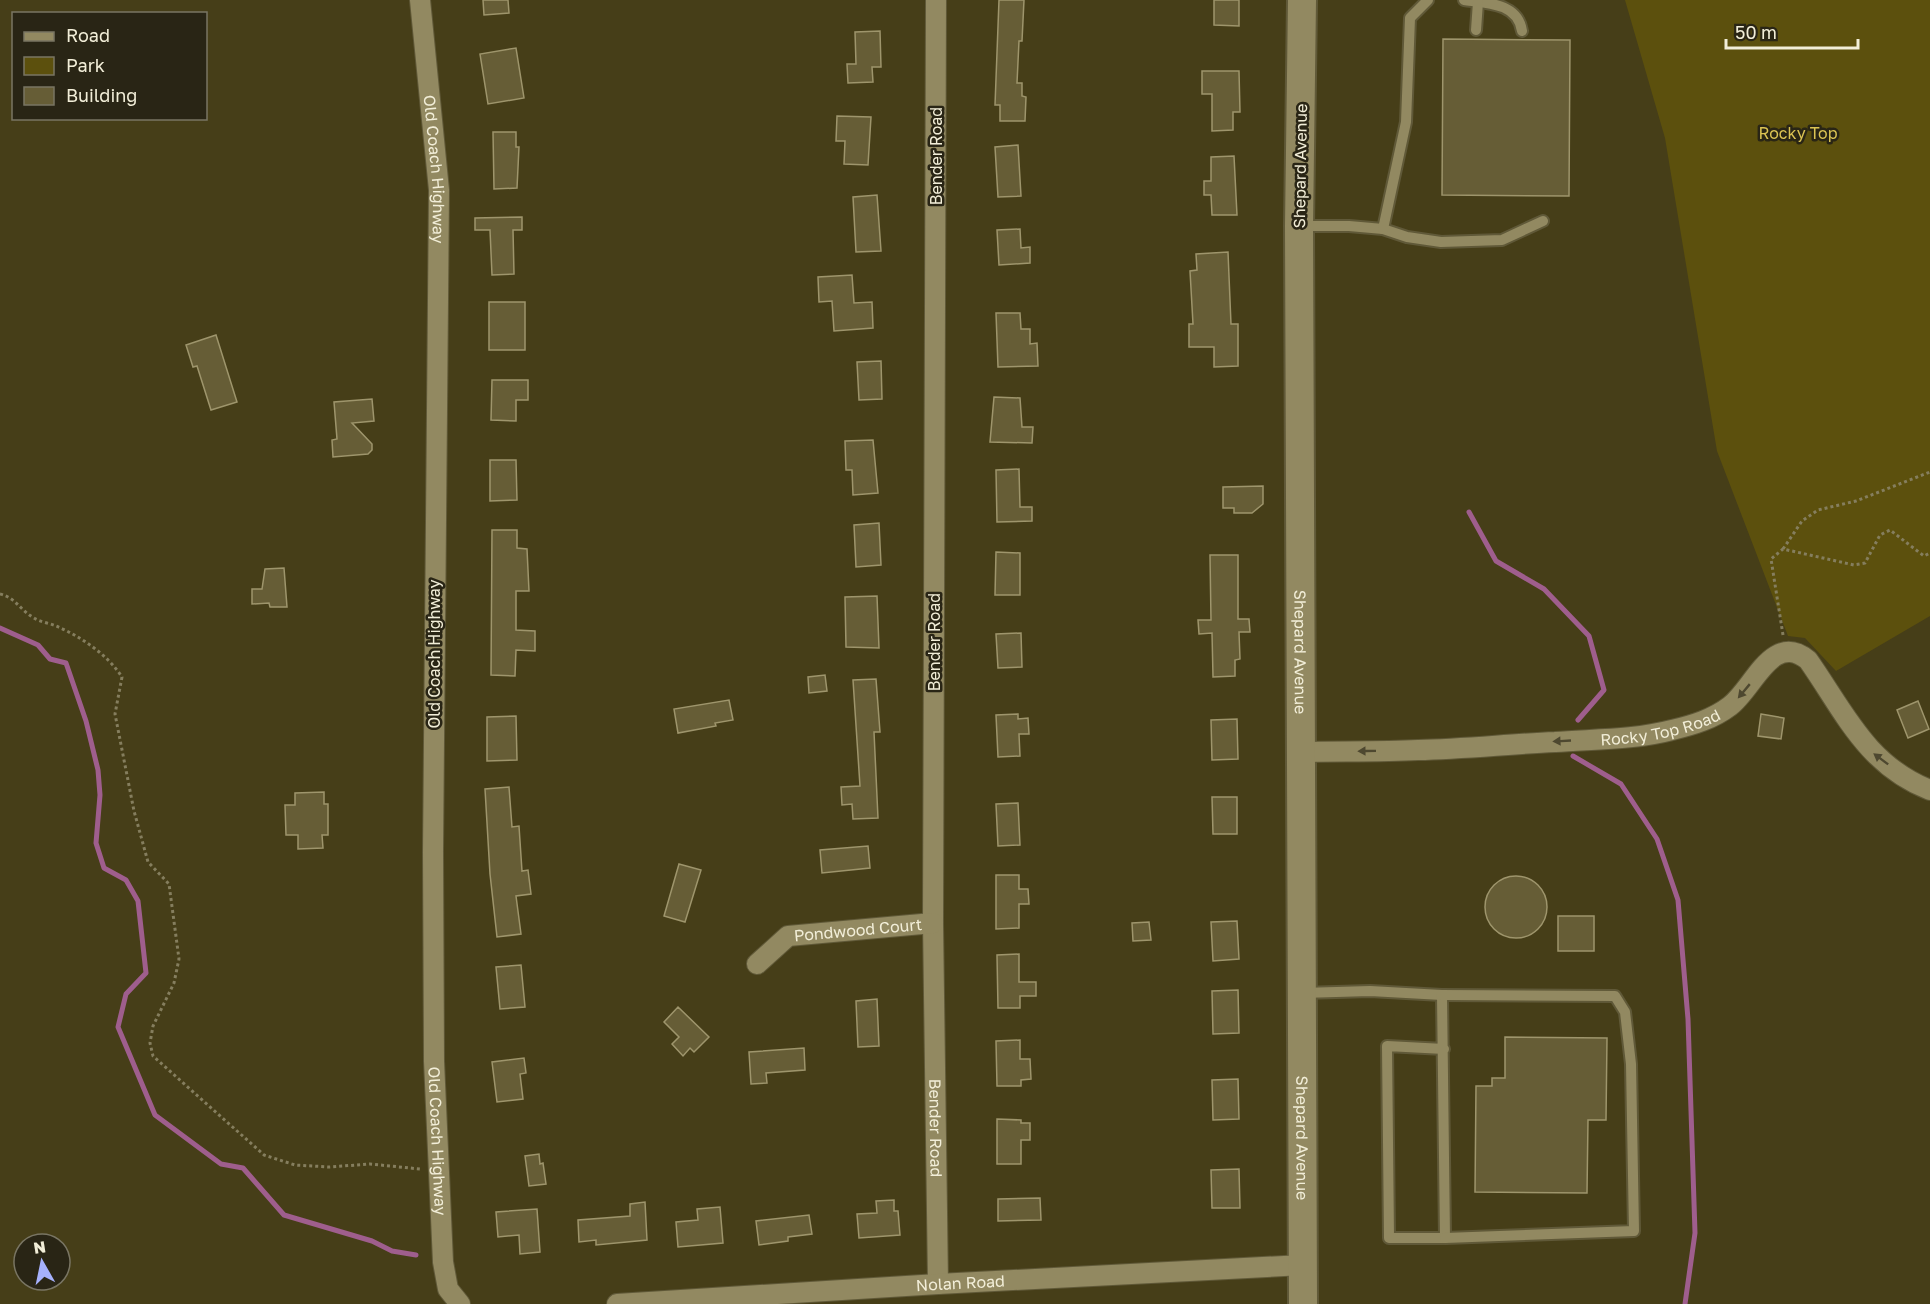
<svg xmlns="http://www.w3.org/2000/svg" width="1930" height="1304" viewBox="0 0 1930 1304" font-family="'Golos Text',sans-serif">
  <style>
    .green { fill: #5c500d }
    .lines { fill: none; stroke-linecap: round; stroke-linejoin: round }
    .stream { stroke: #9f5e8d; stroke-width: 5 }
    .building { fill: #665d36; stroke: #9e956c; stroke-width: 1.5 }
    .lane-casing { stroke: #605938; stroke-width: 14 }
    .street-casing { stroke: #605938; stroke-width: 22 }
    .secondary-casing { stroke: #605938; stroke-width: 32 }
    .path { stroke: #857e5e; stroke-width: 3; stroke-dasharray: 3 3; stroke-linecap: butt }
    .lane { stroke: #928961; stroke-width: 10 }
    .street { stroke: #928961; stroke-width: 20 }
    .secondary { stroke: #928961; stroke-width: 28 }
    .oneway { fill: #4e4830 }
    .labels { text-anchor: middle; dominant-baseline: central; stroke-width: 5; stroke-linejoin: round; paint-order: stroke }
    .park-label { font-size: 16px; fill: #dcc453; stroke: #292515 }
    .street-label { font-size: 16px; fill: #f2eed8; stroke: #292515 }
  </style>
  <rect width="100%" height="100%" fill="#463e18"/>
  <!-- green -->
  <polygon class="green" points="1625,0 1930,0 1930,616 1836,671 1805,638 1788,636 1717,451 1665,138"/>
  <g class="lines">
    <!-- stream -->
    <g class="stream">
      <polyline points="1469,512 1496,561 1544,589 1589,636 1604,690 1578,720"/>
      <polyline points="0,628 38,645 50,659 66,663 86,721 98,770 100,795 96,843 104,868 126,880 138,901 146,973 126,994 118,1027 155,1115 221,1164 243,1168 284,1215 372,1241 392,1251 416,1255"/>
      <polyline points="1573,756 1621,784 1657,839 1678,900 1688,1019 1695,1233 1685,1304"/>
    </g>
  </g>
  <!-- building -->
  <g class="building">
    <polygon points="483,0 508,0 509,13 484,15"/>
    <polygon points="999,0 1024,0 1022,41 1019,41 1017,83 1022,83 1022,96 1026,97 1025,121 1000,121 1000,105 995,105"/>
    <polygon points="1214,0 1239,0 1239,26 1214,25"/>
    <polygon points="880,31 881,67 872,67 873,82 848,83 847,64 856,64 855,32"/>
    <polygon points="1443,39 1570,40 1569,196 1442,195"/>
    <polygon points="516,48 524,98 488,104 480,54"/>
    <polygon points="1202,71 1239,71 1240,112 1233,112 1233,130 1212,131 1212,94 1202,94"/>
    <polygon points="837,116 871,117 868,165 844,164 845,141 836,141"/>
    <polygon points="493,132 516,132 516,147 519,147 517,188 494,189"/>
    <polygon points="1018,145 1021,196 998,197 995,147"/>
    <polygon points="1234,156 1237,215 1212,215 1211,195 1204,195 1204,181 1211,181 1211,157"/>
    <polygon points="877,195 881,251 856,252 853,197"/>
    <polygon points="522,217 522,230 513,230 514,274 492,275 490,230 475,230 475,218"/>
    <polygon points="1020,229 1021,248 1030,247 1030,263 999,265 997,230"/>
    <polygon points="1228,252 1231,324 1238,324 1238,366 1214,367 1214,347 1189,347 1189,324 1193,324 1190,271 1197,270 1196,254"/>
    <polygon points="852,275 854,303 872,302 873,328 834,331 832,301 819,302 818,277"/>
    <rect x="489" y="302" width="36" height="48"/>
    <polygon points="996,313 1020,313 1021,329 1030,329 1030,344 1037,343 1038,366 998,367"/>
    <polygon points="216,335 237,402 211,410 197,366 193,367 186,345"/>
    <polygon points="881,361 882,399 859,400 857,362"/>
    <polygon points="492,380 528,380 528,400 516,400 516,421 491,420"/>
    <polygon points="994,397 1020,398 1022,427 1033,427 1032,443 990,442"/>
    <polygon points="372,399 374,421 352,423 372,444 372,450 368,454 333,457 332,440 337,439 334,402"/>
    <polygon points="873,440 878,493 853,495 852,470 846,470 845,441"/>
    <polygon points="490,460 516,460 517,500 490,501"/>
    <polygon points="1019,469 1020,507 1032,507 1032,521 997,522 996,470"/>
    <polygon points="1263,486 1263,504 1252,513 1234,513 1234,508 1223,508 1223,487"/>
    <polygon points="879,523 881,565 856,567 854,525"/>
    <polygon points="492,530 517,530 517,548 527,549 529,591 516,591 516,630 535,631 535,651 516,650 515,676 491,675"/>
    <polygon points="996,552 1020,553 1020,595 995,595"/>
    <polygon points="1210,555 1238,555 1238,619 1249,619 1250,632 1239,632 1240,659 1235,660 1235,676 1213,677 1212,633 1199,634 1198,620 1211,620"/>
    <polygon points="284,568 287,607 270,607 269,603 252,604 252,589 262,589 265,569"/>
    <polygon points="877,596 879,648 846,647 845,597"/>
    <polygon points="1021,633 1022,667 998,668 996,634"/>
    <polygon points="825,675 827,691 809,693 808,677"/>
    <polygon points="876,679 880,732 874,732 878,818 853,819 852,804 842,805 841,787 860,786 853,680"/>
    <polygon points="729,700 733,720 715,723 716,726 678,733 674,709"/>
    <polygon points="1918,701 1929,729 1908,738 1897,710"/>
    <polygon points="1018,714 1018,719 1028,718 1029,734 1019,734 1020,756 998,757 996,715"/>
    <polygon points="1761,714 1784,718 1781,739 1758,736"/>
    <polygon points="516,716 517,760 487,761 487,717"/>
    <polygon points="1237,719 1238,759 1212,760 1211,720"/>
    <polygon points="509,787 512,827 519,826 522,871 528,870 531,894 516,896 521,934 497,937 490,874 485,789"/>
    <polygon points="324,792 324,804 328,804 328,835 322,835 323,848 298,849 298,835 286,835 285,805 295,805 295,793"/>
    <polygon points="1212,797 1237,797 1237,834 1213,834"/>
    <polygon points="1018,803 1020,845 998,846 996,804"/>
    <polygon points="868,846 870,868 822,873 820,850"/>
    <polygon points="679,864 701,870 685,922 664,916"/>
    <polygon points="996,875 1019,875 1019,889 1028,889 1029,904 1019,904 1019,928 996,929"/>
    <circle cx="1516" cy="907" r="31"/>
    <rect x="1558" y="916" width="36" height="35"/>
    <polygon points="1237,921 1239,959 1213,961 1211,922"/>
    <polygon points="1149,922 1151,940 1133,941 1132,923"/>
    <polygon points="1019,954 1019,982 1036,982 1036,996 1020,996 1020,1008 998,1008 997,955"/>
    <polygon points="521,965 525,1007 500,1009 496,967"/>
    <polygon points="1238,990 1239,1033 1213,1034 1212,991"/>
    <polygon points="877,999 879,1046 858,1047 856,1001"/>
    <polygon points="678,1007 709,1037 694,1052 690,1048 683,1056 672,1044 679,1037 664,1022"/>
    <polygon points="1505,1037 1607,1038 1606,1120 1588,1120 1587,1193 1475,1192 1476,1086 1492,1086 1492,1078 1505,1078"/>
    <polygon points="1020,1040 1020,1059 1030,1059 1031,1079 1021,1080 1021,1086 997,1086 996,1041"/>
    <polygon points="804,1048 805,1070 766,1073 767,1083 751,1084 749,1052"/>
    <polygon points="524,1058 526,1073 520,1074 523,1099 497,1102 492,1062"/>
    <polygon points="1238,1079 1239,1119 1213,1120 1212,1080"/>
    <polygon points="997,1119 1021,1120 1021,1123 1030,1123 1030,1140 1021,1140 1021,1164 997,1164"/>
    <polygon points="539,1154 540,1164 543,1163 546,1184 529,1186 525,1156"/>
    <polygon points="1239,1169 1240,1208 1212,1208 1211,1170"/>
    <polygon points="1040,1198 1041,1220 998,1221 998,1199"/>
    <polygon points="894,1200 894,1211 898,1211 900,1235 859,1238 857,1214 877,1213 876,1201"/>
    <polygon points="645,1202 647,1240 596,1245 596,1240 579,1242 578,1220 630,1216 630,1204"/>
    <polygon points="720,1207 723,1243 678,1247 676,1222 698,1220 697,1209"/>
    <polygon points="537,1209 540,1252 520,1254 519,1235 498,1237 496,1212"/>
    <polygon points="809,1215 812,1234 788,1237 788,1241 759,1245 756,1221"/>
  </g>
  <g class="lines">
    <!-- lane casing -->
    <g class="lane-casing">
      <g id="lane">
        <path d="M 1464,0 C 1487,3 1518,3 1522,31"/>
        <polyline points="1476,30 1478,2"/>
        <polyline points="1299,226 1349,226 1383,229 1407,237 1441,242 1502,240 1543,221"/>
        <polyline points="1383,229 1406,122 1410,18 1428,0"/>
        <polyline points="1302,993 1370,991 1442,995 1445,1238 1389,1238 1387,1046 1444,1049"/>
        <polyline points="1441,995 1615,996 1625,1012 1631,1064 1634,1231 1445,1238"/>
      </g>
    </g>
    <!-- street casing -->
    <g class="street-casing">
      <g id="street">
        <path id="s1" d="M 420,0 L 439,190 L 433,852 L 434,1061 L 443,1262 L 448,1289 L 460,1304"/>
        <path id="s2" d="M 936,0 L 933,923 L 938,1284"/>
        <path id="s3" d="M 1300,752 C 1340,751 1379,752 1418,750 C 1464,749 1509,744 1555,742 C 1594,739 1634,740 1672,730 C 1693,725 1713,719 1730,706 C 1754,688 1772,631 1808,660 C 1844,711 1866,765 1930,790"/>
        <path id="s4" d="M 757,964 L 788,936 L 933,923"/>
        <path id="s5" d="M 617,1304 L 938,1284 L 1303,1265"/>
      </g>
    </g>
    <!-- secondary casing -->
    <g class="secondary-casing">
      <g id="secondary">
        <path id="s6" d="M 1302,0 L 1299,226 L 1303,1304"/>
      </g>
    </g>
    <!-- path -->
    <g class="path">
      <polyline points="1783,549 1802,521 1818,510 1856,501 1930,472"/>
      <path d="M 0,594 C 16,598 20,610 34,618 C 40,622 49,623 56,626 C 80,636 108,655 122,677 L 115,714 L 134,811 L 148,862 L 169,884 L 179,959 L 174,983 L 153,1026 L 150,1043 L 153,1056 L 264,1155 L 295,1165 L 329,1167 L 370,1164 L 420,1169"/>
      <polyline points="1783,635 1771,559 1783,549 1854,565 1865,563 1880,535 1890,530 1924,556 1930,553"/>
    </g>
    <!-- lane -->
    <use href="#lane" class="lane"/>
    <!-- street -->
    <use href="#street" class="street"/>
    <!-- secondary -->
    <use href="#secondary" class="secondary"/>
  </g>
  <!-- one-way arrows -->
  <defs><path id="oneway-solid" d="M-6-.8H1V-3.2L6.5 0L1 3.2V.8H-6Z" transform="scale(1.5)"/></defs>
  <g class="oneway">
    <use href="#oneway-solid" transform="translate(1744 691) rotate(130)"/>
    <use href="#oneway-solid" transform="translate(1562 741) rotate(177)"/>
    <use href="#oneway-solid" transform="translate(1367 751) rotate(179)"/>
    <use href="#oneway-solid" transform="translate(1881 759) rotate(-143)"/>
  </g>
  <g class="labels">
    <!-- park labels -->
    <g class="park-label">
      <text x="1798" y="133">Rocky Top</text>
    </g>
    <!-- street labels -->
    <g class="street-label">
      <text transform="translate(936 156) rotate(-90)">Bender Road</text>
      <text transform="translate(1300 166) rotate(-89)">Shepard Avenue</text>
      <text stroke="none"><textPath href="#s1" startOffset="170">Old Coach Highway</textPath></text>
      <text transform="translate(934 642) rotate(-90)">Bender Road</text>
      <text stroke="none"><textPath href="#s6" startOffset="652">Shepard Avenue</textPath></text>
      <text transform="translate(434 654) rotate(-90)">Old Coach Highway</text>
      <text stroke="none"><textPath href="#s3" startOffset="362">Rocky Top Road</textPath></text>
      <text stroke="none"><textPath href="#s4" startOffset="112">Pondwood Court</textPath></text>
      <text stroke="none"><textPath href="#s2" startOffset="1128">Bender Road</textPath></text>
      <text stroke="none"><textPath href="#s6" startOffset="1138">Shepard Avenue</textPath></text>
      <text stroke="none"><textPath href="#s1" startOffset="1142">Old Coach Highway</textPath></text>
      <text stroke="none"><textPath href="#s5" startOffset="344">Nolan Road</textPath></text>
    </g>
  </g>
  <!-- legend -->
  <rect x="12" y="12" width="195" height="108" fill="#292515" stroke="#797563" stroke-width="1.5"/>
  <rect x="24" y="32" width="30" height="9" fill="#928961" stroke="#797563" stroke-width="1.5"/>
  <text x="66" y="42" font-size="18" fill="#f2eed8">Road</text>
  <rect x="24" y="57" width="30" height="18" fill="#5c500d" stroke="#797563" stroke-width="1.5"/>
  <text x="66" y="72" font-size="18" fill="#f2eed8">Park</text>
  <rect x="24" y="87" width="30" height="18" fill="#665d36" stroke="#797563" stroke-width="1.5"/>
  <text x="66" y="102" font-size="18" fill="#f2eed8">Building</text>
  <!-- north arrow -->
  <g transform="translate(42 1262) rotate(351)"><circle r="28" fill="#292515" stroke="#797563" stroke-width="1.5"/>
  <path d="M0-4.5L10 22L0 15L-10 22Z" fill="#a6b1fc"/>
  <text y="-9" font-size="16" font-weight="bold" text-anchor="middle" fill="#f2eed8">N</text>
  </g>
  <!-- scale -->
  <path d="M1726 39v9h132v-9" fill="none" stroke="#f2eed8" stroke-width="3"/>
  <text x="1735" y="39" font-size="18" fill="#f2eed8" stroke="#292515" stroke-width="4.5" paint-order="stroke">50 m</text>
</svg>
